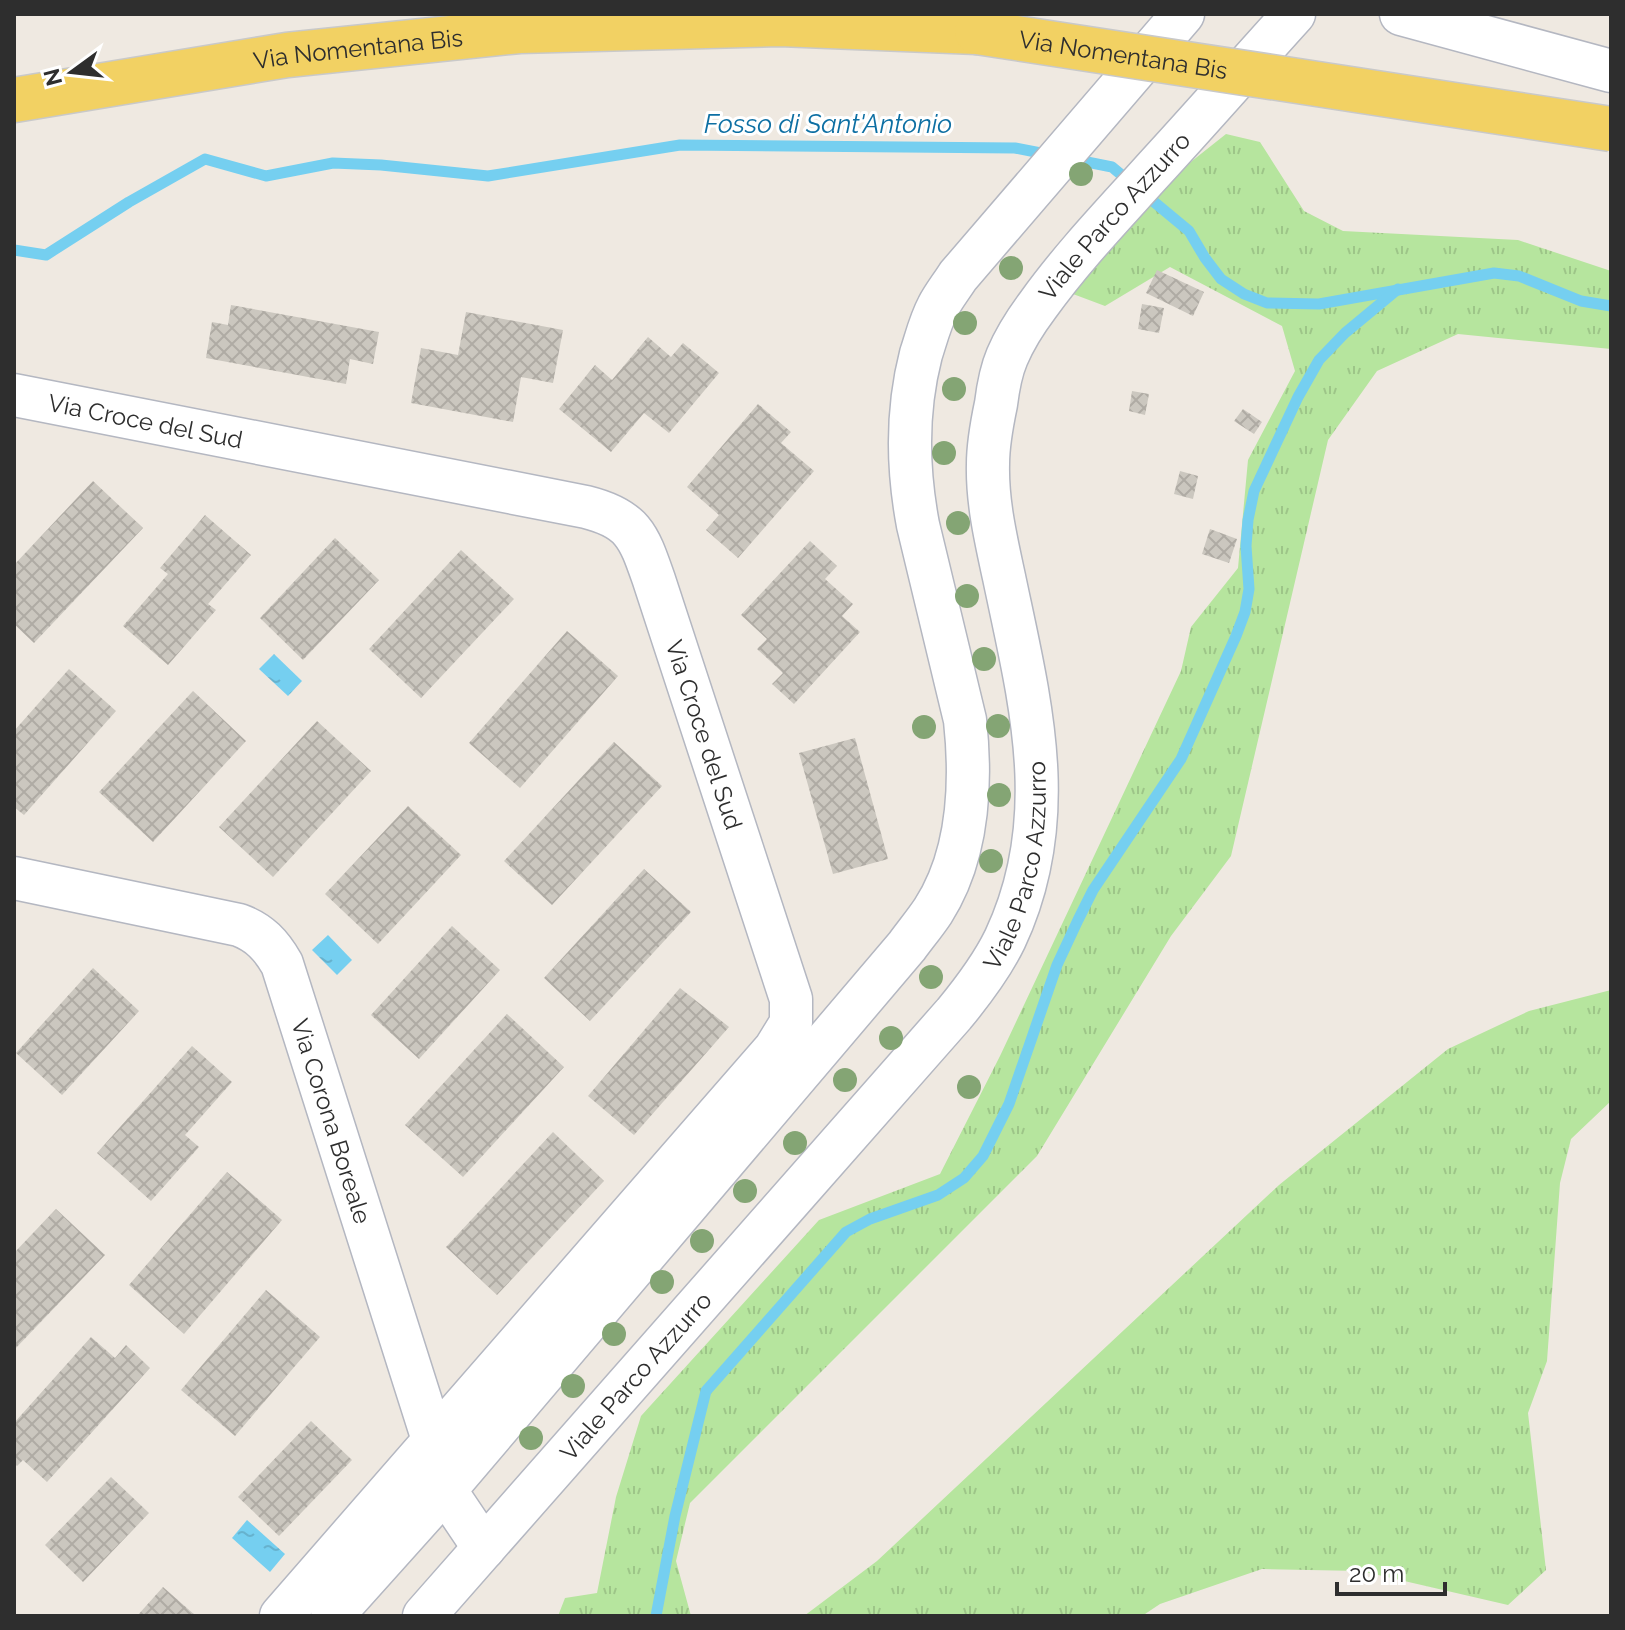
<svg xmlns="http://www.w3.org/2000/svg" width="1625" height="1630" viewBox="0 0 1625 1630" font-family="Raleway,sans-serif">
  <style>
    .grass { fill: url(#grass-tufts) }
    .water { fill: url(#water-ripples) }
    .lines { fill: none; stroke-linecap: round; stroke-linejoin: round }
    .stream { stroke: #75cff0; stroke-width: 11 }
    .building { fill: url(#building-cross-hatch) }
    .minor-casing { stroke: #b4b7c1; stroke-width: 45 }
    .major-casing { stroke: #c9c9c9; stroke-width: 47 }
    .minor { stroke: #fff; stroke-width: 42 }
    .major { stroke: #f2d163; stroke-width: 44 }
    .major-bridge-casing { stroke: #c9c9c9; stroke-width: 47; stroke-linecap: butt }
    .major-bridge { stroke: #f2d163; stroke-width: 44 }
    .tree { fill: #84a574 }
    .labels { text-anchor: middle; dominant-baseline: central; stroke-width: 6; stroke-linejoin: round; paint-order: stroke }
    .street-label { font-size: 24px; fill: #2e2e2e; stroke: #fff }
    .water-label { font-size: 26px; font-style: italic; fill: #0d6fa3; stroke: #fff }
  </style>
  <defs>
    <pattern id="grass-tufts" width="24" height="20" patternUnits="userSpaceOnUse" patternTransform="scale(2)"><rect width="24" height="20" fill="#b6e59e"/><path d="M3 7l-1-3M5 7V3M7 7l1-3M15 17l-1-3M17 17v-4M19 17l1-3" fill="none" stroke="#9dc588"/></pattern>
    <pattern id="water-ripples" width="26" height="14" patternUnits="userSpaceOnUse" patternTransform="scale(2)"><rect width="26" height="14" fill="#75cff0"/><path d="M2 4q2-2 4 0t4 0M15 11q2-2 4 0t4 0" fill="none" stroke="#66b2ce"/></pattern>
    <pattern id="building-cross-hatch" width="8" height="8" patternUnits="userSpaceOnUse" patternTransform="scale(2)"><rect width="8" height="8" fill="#cbc7bf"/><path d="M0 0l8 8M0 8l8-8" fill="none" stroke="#afaba4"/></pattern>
  </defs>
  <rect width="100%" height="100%" fill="#efe9e1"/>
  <!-- grass -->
  <g class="grass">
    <polygon points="1226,134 1260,142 1304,211 1343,231 1518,240 1611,271 1611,349 1458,334 1377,371 1328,440 1231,856 1171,936 1037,1156 690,1503 676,1561 691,1616 558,1616 565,1598 597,1593 616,1497 641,1416 819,1220 940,1174 1000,1056 1181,671 1191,627 1238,568 1248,460 1295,371 1282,326 1170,267 1105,306 1073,294 1100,234"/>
    <polygon points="1611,990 1611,1101 1571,1139 1560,1183 1547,1361 1528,1413 1546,1570 1508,1605 1361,1571 1262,1569 1160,1604 1142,1616 804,1616 877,1561 1279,1185 1448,1049 1529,1011"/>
  </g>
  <!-- water -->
  <g class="water">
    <polygon points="274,654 302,681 288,696 259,669"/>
    <polygon points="328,935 352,960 337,975 312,950"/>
    <polygon points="247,1520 285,1554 270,1572 232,1538"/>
  </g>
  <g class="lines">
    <!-- stream -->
    <g class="stream">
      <polyline points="1072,159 1112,167 1189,231 1205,258 1221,279 1244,294 1267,303 1319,304 1494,273 1519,276 1581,301 1611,306"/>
      <polyline points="14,250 46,255 129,202 205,159 266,176 333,163 381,165 488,176 680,145 1015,148 1051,155"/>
      <polyline points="656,1616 675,1516 706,1391 846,1232 870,1219 938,1195 964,1178 983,1156 1009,1104 1057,965 1078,920 1093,890 1181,759 1236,636 1245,612 1249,589 1246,546 1248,520 1254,491 1298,397 1319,360 1345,333 1398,289"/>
    </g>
  </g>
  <!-- building -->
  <g class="building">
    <polygon points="1157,270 1204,292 1193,316 1146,293"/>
    <polygon points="1142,304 1164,308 1159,333 1138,329"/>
    <polygon points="231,305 379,332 373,364 350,359 346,384 206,358 212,322 228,325"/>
    <polygon points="466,312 563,330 553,383 521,377 513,422 411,403 421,348 458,355"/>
    <polygon points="648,337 671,357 683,343 719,373 669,433 644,413 611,452 559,409 595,365 612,380"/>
    <polygon points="1132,391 1149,394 1145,415 1129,411"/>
    <polygon points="758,404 791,432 781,443 814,471 738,558 706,530 719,515 687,487"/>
    <polygon points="1243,409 1262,422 1254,434 1234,421"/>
    <polygon points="1180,471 1198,476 1193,499 1174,494"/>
    <polygon points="93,481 143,528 34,643 14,624 14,565"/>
    <polygon points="205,515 251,555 208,604 216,610 168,665 123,626 168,574 160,568"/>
    <polygon points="1210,529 1237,539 1229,563 1202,554"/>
    <polygon points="335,538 379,580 303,660 260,618"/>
    <polygon points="810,541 837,566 825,579 853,604 842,616 860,632 794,704 772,684 783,673 757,649 767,639 741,615"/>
    <polygon points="461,550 514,599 421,698 369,649"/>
    <polygon points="567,631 618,676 520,788 469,743"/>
    <polygon points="69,669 116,711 24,815 14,807 14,731"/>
    <polygon points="193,691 246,741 153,842 99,792"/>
    <polygon points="317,721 371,771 273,877 219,827"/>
    <polygon points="855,738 888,859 833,874 799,753"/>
    <polygon points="614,742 662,786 552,905 504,861"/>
    <polygon points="408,806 461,855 378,944 325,894"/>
    <polygon points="644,869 691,912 590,1021 544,978"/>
    <polygon points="452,926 500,970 419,1059 371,1015"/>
    <polygon points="93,968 139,1011 62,1095 16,1053"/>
    <polygon points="680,988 729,1027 634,1135 588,1096"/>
    <polygon points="507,1014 564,1067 463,1177 405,1125"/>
    <polygon points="192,1046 232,1082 185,1135 199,1147 151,1201 97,1153"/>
    <polygon points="553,1132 604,1181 497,1295 446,1247"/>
    <polygon points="227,1172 282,1220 184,1334 129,1285"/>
    <polygon points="56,1209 105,1255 14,1350 14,1253"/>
    <polygon points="266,1290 320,1337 235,1436 181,1390"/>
    <polygon points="91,1337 115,1358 126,1345 150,1368 47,1482 23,1460 17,1466 14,1463 14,1423"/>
    <polygon points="311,1421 352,1460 279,1536 238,1497"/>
    <polygon points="111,1477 149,1513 83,1582 45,1545"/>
    <polygon points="163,1587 196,1616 137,1616"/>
  </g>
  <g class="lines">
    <!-- minor casing -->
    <g class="minor-casing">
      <g id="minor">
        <polyline points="1401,14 1611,71"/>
        <path id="s1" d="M 14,395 L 586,507 C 634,519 639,537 654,580 L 791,999 L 791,1023 L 775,1049 L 281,1616"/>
        <path id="s2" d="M 14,878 L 239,925 C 260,933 271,945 282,964 L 434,1443 L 445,1490 L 484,1548"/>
        <path d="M 332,1616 L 445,1490 L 907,946 C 915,935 925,923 933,911 C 969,855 972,785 965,720 L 918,525 C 907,467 906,412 921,354 C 926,339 930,322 938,307 C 943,297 951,287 958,276 L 1183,14"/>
        <path id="s3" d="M 424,1616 L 954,1014 C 973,991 992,966 1005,939 C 1062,818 1030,701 1004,577 C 996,540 987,502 988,464 C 988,444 992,423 996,404 C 998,388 1001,371 1007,357 C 1015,338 1026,321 1038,305 C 1071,259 1110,218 1148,176 C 1197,123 1245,68 1294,14"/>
      </g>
    </g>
    <!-- major casing -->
    <g class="major-casing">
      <g id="major">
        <path id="s4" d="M 14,100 L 287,55 L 519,31 L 780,24 L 977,32"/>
      </g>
    </g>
    <!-- minor -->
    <use href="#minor" class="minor"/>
    <!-- major -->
    <use href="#major" class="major"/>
    <!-- major-bridge casing -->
    <g class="major-bridge-casing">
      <g id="major-bridge">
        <path id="s5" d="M 977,32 L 1611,129"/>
      </g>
    </g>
    <!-- major-bridge -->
    <use href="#major-bridge" class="major-bridge"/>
  </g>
  <!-- trees -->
  <g class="tree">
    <circle cx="1081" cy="174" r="12"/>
    <circle cx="1011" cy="268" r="12"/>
    <circle cx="965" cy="323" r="12"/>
    <circle cx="954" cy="389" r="12"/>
    <circle cx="944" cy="453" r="12"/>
    <circle cx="958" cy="523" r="12"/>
    <circle cx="967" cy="596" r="12"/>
    <circle cx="984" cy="659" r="12"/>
    <circle cx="998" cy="726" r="12"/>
    <circle cx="924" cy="727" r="12"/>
    <circle cx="999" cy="795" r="12"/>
    <circle cx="991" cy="861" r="12"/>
    <circle cx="931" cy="977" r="12"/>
    <circle cx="891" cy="1038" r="12"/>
    <circle cx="845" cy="1080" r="12"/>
    <circle cx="969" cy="1087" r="12"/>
    <circle cx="795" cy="1143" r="12"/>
    <circle cx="745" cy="1191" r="12"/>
    <circle cx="702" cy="1241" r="12"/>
    <circle cx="662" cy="1282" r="12"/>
    <circle cx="614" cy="1334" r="12"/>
    <circle cx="573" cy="1386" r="12"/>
    <circle cx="531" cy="1438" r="12"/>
  </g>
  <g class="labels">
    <!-- street labels -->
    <g class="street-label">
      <text stroke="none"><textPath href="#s4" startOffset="348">Via Nomentana Bis</textPath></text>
      <text stroke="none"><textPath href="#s5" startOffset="148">Via Nomentana Bis</textPath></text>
      <text stroke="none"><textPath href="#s3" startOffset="1664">Viale Parco Azzurro</textPath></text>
      <text stroke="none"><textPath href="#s1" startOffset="134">Via Croce del Sud</textPath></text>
      <text stroke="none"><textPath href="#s1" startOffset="852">Via Croce del Sud</textPath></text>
      <text stroke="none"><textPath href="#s3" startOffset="968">Viale Parco Azzurro</textPath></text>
      <text stroke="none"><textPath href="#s2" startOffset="454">Via Corona Boreale</textPath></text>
      <text stroke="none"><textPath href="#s3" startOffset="320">Viale Parco Azzurro</textPath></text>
    </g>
    <!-- water labels -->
    <g class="water-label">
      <text x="828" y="124">Fosso di Sant'Antonio</text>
    </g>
  </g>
  <!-- border -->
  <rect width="1625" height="1630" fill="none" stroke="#2e2e2e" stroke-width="32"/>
  <!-- north arrow -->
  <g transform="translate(72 72) rotate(255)" stroke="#ffffff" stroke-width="6" paint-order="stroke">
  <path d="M0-6L14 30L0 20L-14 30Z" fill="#2e2e2e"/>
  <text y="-12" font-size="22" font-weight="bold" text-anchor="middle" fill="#2e2e2e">N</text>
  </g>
  <!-- scale -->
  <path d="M1337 1582v12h108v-12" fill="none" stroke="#2e2e2e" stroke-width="4"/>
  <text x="1349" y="1582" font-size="24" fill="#2e2e2e" stroke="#ffffff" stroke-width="6" paint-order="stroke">20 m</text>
</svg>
